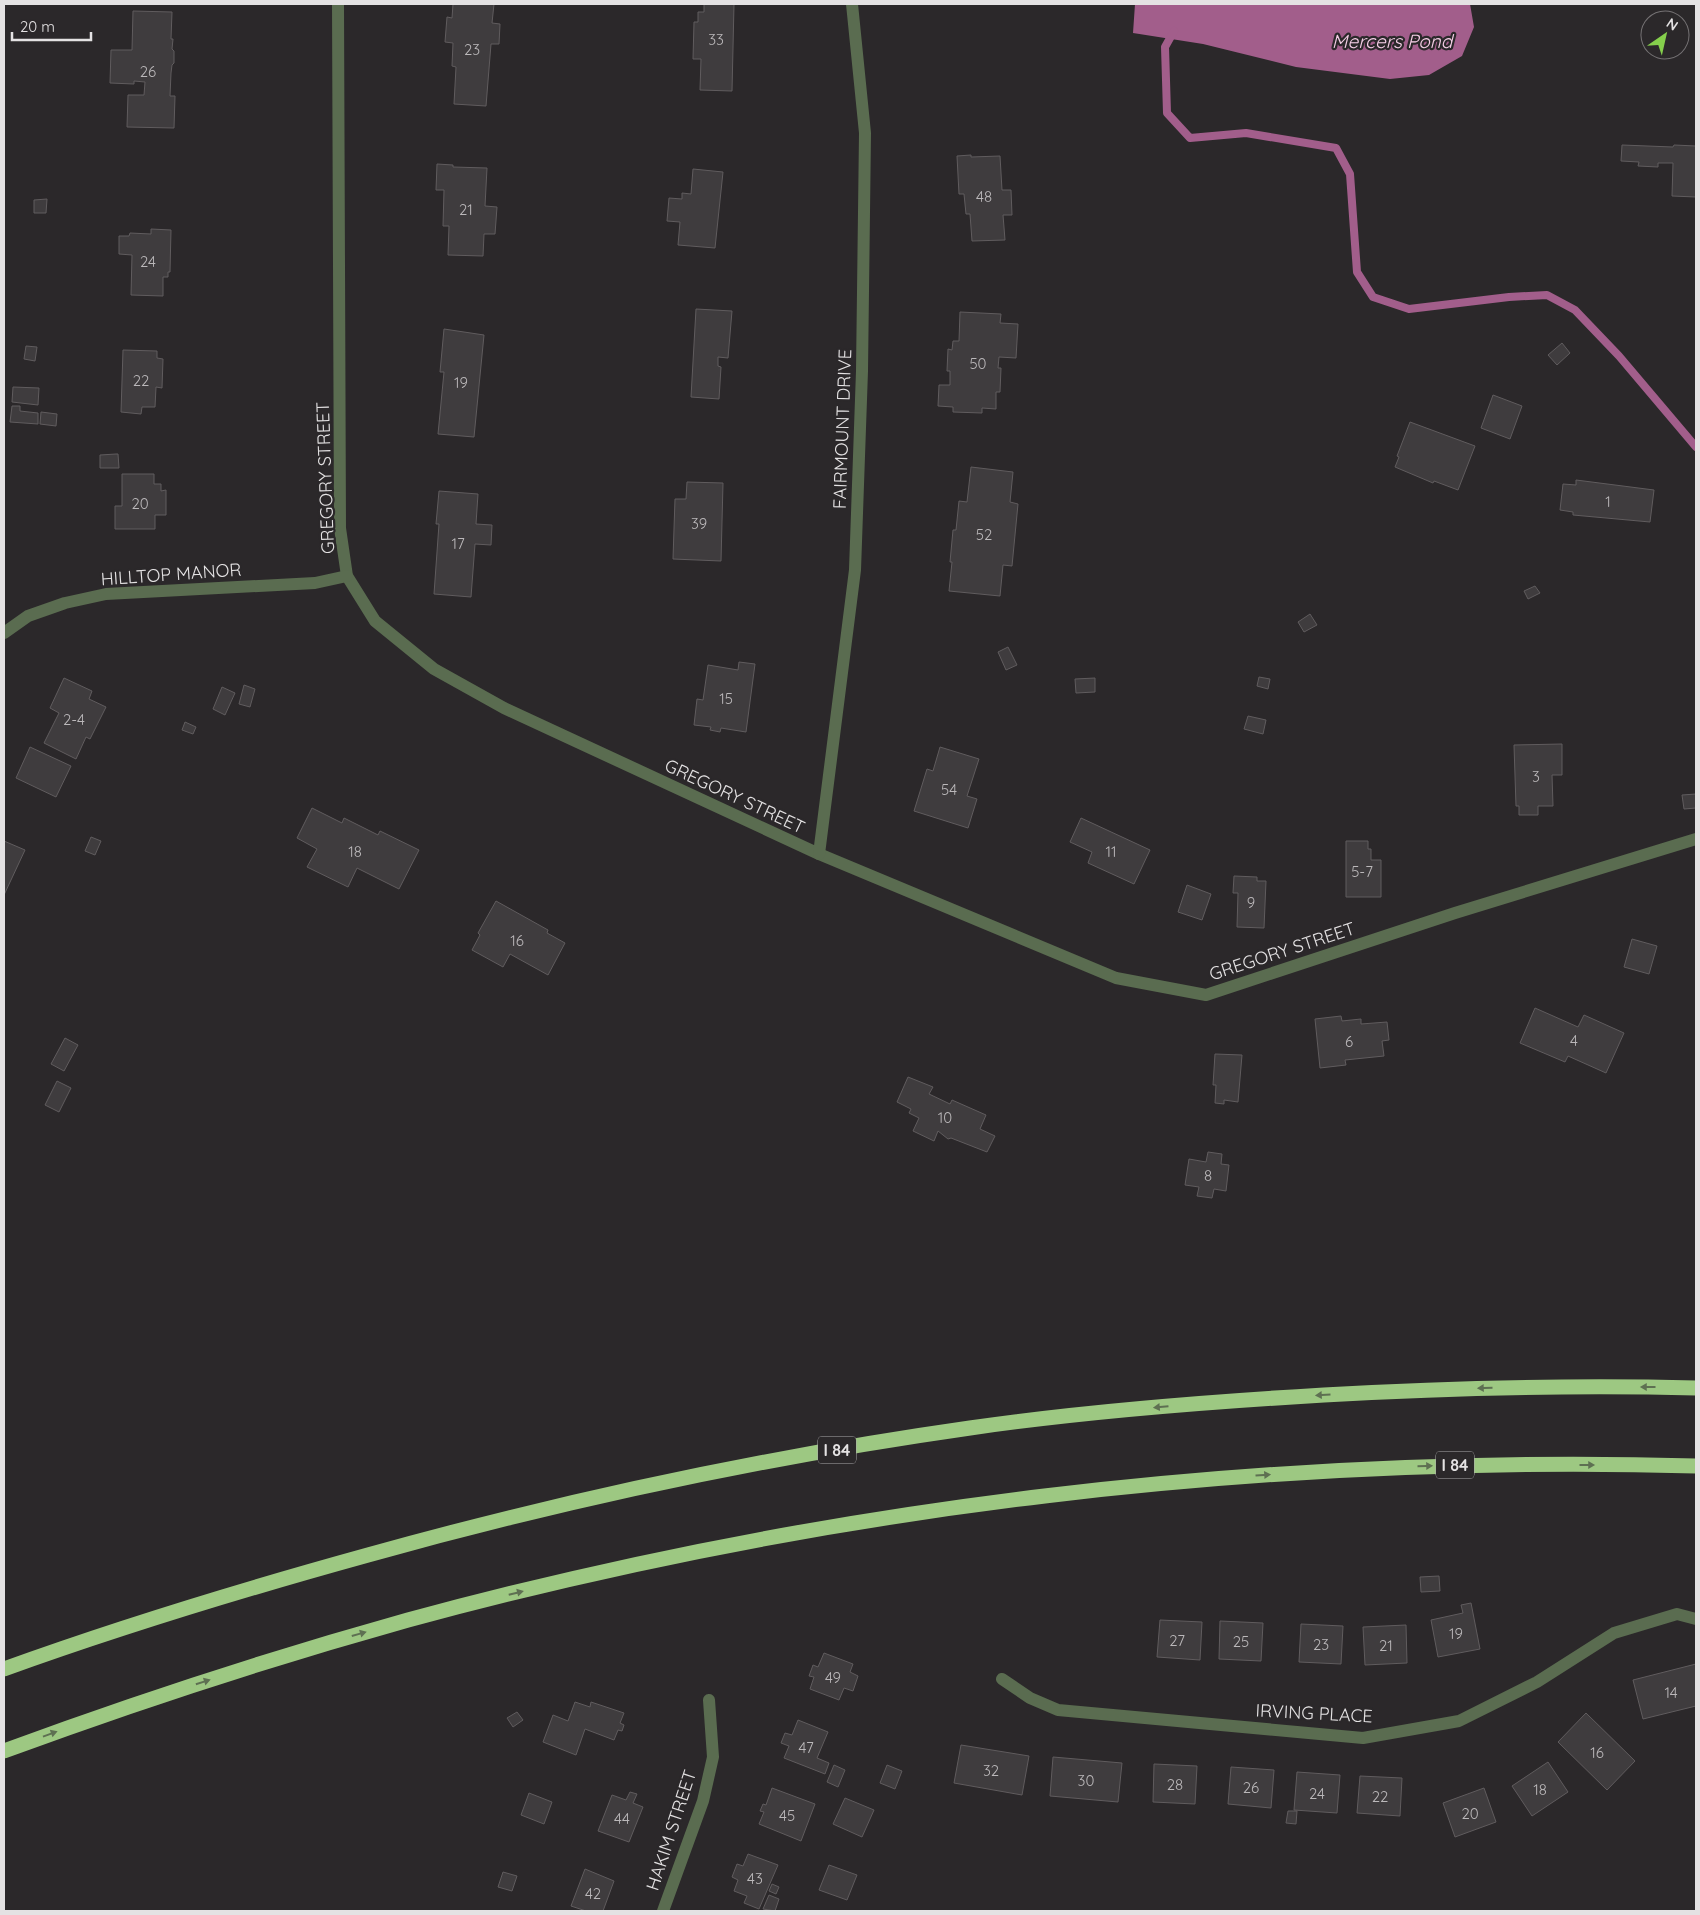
<svg xmlns="http://www.w3.org/2000/svg" width="1700" height="1915" viewBox="0 0 1700 1915" font-family="Quicksand,sans-serif">
  <style>
    .water { fill: #a25e8b }
    .lines { fill: none; stroke-linecap: round; stroke-linejoin: round }
    .stream { stroke: #a25e8b; stroke-width: 8 }
    .building { fill: #3f3c3e; stroke: #605c5e }
    .minor { stroke: #5a6c50; stroke-width: 12 }
    .highway { stroke: #9dc882; stroke-width: 15 }
    .oneway { fill: #5e7052 }
    .labels { text-anchor: middle; dominant-baseline: central; stroke-width: 4.5; stroke-linejoin: round; paint-order: stroke }
    .number-label { font-size: 15px; fill: #bbb8ba }
    .shield { fill: #2b282a; stroke: #acaaac; stroke-width: 1 }
    .shield-label { font-size: 16px; font-weight: bold; fill: #e4e2e3 }
    .street-label { font-size: 18px; fill: #e4e2e3; stroke: #2b282a }
    .water-label { font-size: 19px; font-style: italic; fill: #f6cfe7; stroke: #2b282a }
  </style>
  <rect width="100%" height="100%" fill="#2b282a"/>
  <!-- water -->
  <polygon class="water" points="1135,4 1470,4 1474,27 1462,56 1429,75 1390,79 1296,67 1203,44 1133,33"/>
  <g class="lines">
    <!-- stream -->
    <polyline class="stream" points="1174,31 1165,47 1167,113 1190,138 1246,133 1336,148 1350,174 1357,272 1373,297 1409,309 1509,297 1547,295 1575,310 1619,356 1696,447"/>
  </g>
  <!-- building -->
  <g class="building">
    <polygon points="453,4 494,4 492,23 500,24 499,44 491,44 486,106 454,104 456,67 452,66 453,43 445,42 447,17 452,18"/>
    <polygon points="704,4 734,4 732,91 700,90 701,59 693,59 694,22 698,22 698,12 704,12"/>
    <polygon points="133,11 172,12 171,39 173,39 172,49 174,51 174,63 172,65 171,73 170,96 175,96 174,128 127,127 128,95 144,95 145,82 134,81 134,84 110,83 111,50 132,50"/>
    <polygon points="1622,145 1673,147 1674,145 1696,146 1696,197 1672,196 1673,163 1658,163 1658,167 1638,166 1639,162 1621,161"/>
    <polygon points="971,155 971,157 1000,156 1002,190 1011,190 1012,215 1003,215 1005,240 972,241 970,214 966,214 964,194 959,194 957,156"/>
    <polygon points="437,164 453,165 453,167 487,168 485,206 497,207 495,234 484,234 483,256 448,255 449,226 443,226 444,190 436,190"/>
    <polygon points="693,169 723,172 715,248 678,245 680,222 667,221 669,198 682,199 682,193 691,194"/>
    <polygon points="47,199 46,213 34,213 34,200"/>
    <polygon points="151,229 171,230 170,272 168,272 168,277 163,277 163,296 131,295 132,255 119,254 119,236 129,236 130,233 151,234"/>
    <polygon points="696,309 732,311 728,358 718,357 718,366 721,367 719,399 691,397"/>
    <polygon points="960,312 1001,314 1000,323 1018,324 1016,358 999,357 998,368 1001,368 1000,392 996,392 996,409 982,408 982,413 953,412 953,407 938,406 939,385 950,385 950,371 947,371 948,349 952,350 953,341 959,341"/>
    <polygon points="444,329 484,335 474,437 438,434 444,372 440,372"/>
    <polygon points="1562,343 1570,353 1557,365 1548,355"/>
    <polygon points="26,346 37,347 35,361 24,359"/>
    <polygon points="123,350 157,351 157,358 163,359 162,388 156,387 155,407 142,407 141,414 121,412"/>
    <polygon points="13,387 39,388 38,405 12,402"/>
    <polygon points="1493,395 1522,406 1510,439 1481,428"/>
    <polygon points="12,406 20,406 20,411 38,413 38,424 10,422"/>
    <polygon points="41,412 57,414 56,426 40,424"/>
    <polygon points="1410,422 1475,446 1458,490 1434,481 1433,483 1395,467 1399,457 1397,456"/>
    <polygon points="116,454 118,454 119,468 100,468 100,455"/>
    <polygon points="971,467 1013,472 1010,502 1018,504 1012,566 1003,565 1000,596 949,591 952,562 950,562 953,530 956,530 959,501 967,502"/>
    <polygon points="122,474 154,474 154,484 161,484 161,491 166,490 166,515 155,515 155,529 115,529 115,506 122,506"/>
    <polygon points="1576,480 1654,490 1650,522 1573,515 1573,512 1560,510 1563,484 1576,485"/>
    <polygon points="687,482 723,483 721,561 673,559 675,499 686,499"/>
    <polygon points="439,491 478,494 476,524 492,525 491,545 475,544 471,597 434,594 439,524 436,524"/>
    <polygon points="1535,586 1540,593 1528,599 1524,591"/>
    <polygon points="1310,614 1317,625 1304,632 1298,622"/>
    <polygon points="1008,647 1017,665 1006,670 998,652"/>
    <polygon points="739,662 755,664 746,732 721,728 720,732 710,730 711,727 694,725 697,699 703,700 708,665 738,670"/>
    <polygon points="1259,677 1270,679 1268,689 1257,686"/>
    <polygon points="64,678 92,691 89,699 106,707 90,739 86,737 76,759 44,743 59,713 50,708"/>
    <polygon points="1095,678 1095,692 1076,693 1075,679"/>
    <polygon points="244,685 255,689 250,707 239,704"/>
    <polygon points="222,687 235,693 225,715 213,709"/>
    <polygon points="1248,716 1266,720 1263,734 1244,729"/>
    <polygon points="185,722 196,727 193,734 182,730"/>
    <polygon points="1562,744 1562,775 1552,775 1553,806 1538,806 1538,815 1519,815 1519,806 1516,806 1514,745"/>
    <polygon points="30,747 71,766 56,797 16,778"/>
    <polygon points="940,747 979,759 967,796 977,799 968,828 914,811 927,769 933,771"/>
    <polygon points="1696,794 1696,808 1684,809 1682,795"/>
    <polygon points="312,808 342,823 344,818 378,835 380,831 419,850 399,889 357,868 348,887 307,867 317,849 297,838"/>
    <polygon points="1081,818 1150,850 1134,884 1088,863 1092,852 1070,842"/>
    <polygon points="91,837 101,841 95,855 85,851"/>
    <polygon points="4,841 25,850 4,895"/>
    <polygon points="1346,841 1368,841 1368,849 1371,849 1371,860 1381,860 1381,897 1346,897"/>
    <polygon points="1234,876 1257,877 1257,881 1266,881 1264,928 1237,927 1238,893 1233,893"/>
    <polygon points="1187,885 1211,894 1202,920 1178,912"/>
    <polygon points="496,901 548,930 547,933 565,943 548,975 510,954 503,967 472,950 480,935 478,933"/>
    <polygon points="1632,939 1657,946 1649,974 1624,967"/>
    <polygon points="1535,1008 1578,1027 1584,1015 1624,1033 1606,1073 1568,1056 1565,1062 1520,1043"/>
    <polygon points="1341,1016 1342,1021 1361,1019 1361,1024 1387,1022 1389,1040 1382,1041 1384,1056 1345,1060 1346,1065 1320,1068 1315,1019"/>
    <polygon points="65,1038 78,1045 64,1071 51,1064"/>
    <polygon points="1215,1054 1242,1055 1238,1102 1224,1100 1224,1104 1215,1103 1216,1085 1213,1085"/>
    <polygon points="908,1077 933,1087 929,1094 950,1104 952,1100 986,1115 980,1129 995,1136 987,1152 951,1138 948,1139 938,1131 934,1141 913,1131 919,1118 909,1113 911,1109 897,1102"/>
    <polygon points="57,1081 71,1088 59,1112 45,1105"/>
    <polygon points="1208,1152 1222,1154 1221,1164 1229,1165 1226,1191 1214,1189 1212,1198 1197,1196 1199,1187 1185,1185 1189,1159 1206,1162"/>
    <polygon points="1439,1576 1440,1591 1421,1592 1420,1577"/>
    <polygon points="1471,1603 1480,1649 1438,1657 1431,1620 1463,1613 1461,1605"/>
    <polygon points="1160,1620 1202,1622 1200,1660 1157,1657"/>
    <polygon points="1220,1621 1263,1623 1261,1661 1219,1659"/>
    <polygon points="1301,1624 1343,1626 1341,1664 1299,1662"/>
    <polygon points="1406,1625 1407,1663 1365,1665 1363,1627"/>
    <polygon points="824,1653 853,1664 850,1672 858,1676 853,1691 844,1688 839,1700 810,1689 814,1677 809,1676 813,1665 818,1667"/>
    <polygon points="1696,1664 1696,1706 1643,1719 1633,1680"/>
    <polygon points="575,1702 590,1707 591,1702 624,1713 620,1723 624,1725 622,1731 618,1730 614,1740 585,1729 576,1755 543,1742 553,1715 568,1721"/>
    <polygon points="517,1712 523,1720 513,1727 507,1718"/>
    <polygon points="1586,1713 1635,1761 1607,1790 1558,1742"/>
    <polygon points="798,1720 828,1732 817,1758 829,1763 825,1774 784,1758 789,1746 781,1743 785,1733 792,1735"/>
    <polygon points="961,1745 1029,1756 1022,1795 954,1783"/>
    <polygon points="1053,1757 1122,1763 1118,1802 1050,1796"/>
    <polygon points="1548,1762 1568,1792 1532,1816 1512,1786"/>
    <polygon points="1154,1764 1197,1766 1195,1804 1153,1802"/>
    <polygon points="834,1765 845,1770 838,1787 827,1782"/>
    <polygon points="887,1765 902,1771 895,1789 880,1783"/>
    <polygon points="1231,1767 1274,1770 1271,1808 1228,1804"/>
    <polygon points="1297,1772 1340,1775 1337,1813 1294,1810"/>
    <polygon points="1360,1776 1402,1778 1400,1816 1357,1813"/>
    <polygon points="772,1788 815,1804 801,1841 759,1824 764,1812 760,1811 763,1804 766,1805"/>
    <polygon points="1484,1788 1496,1822 1455,1837 1443,1803"/>
    <polygon points="630,1792 637,1794 633,1803 643,1807 629,1842 598,1831 612,1795 626,1800"/>
    <polygon points="529,1793 552,1802 544,1824 521,1815"/>
    <polygon points="845,1798 874,1810 862,1837 833,1824"/>
    <polygon points="1288,1811 1297,1811 1296,1824 1286,1823"/>
    <polygon points="748,1854 778,1865 759,1909 744,1903 747,1896 734,1891 738,1880 732,1877 737,1864 743,1866"/>
    <polygon points="829,1865 857,1875 847,1900 819,1890"/>
    <polygon points="585,1869 614,1881 603,1911 586,1911 571,1906"/>
    <polygon points="503,1872 517,1876 512,1891 498,1887"/>
    <polygon points="772,1884 779,1887 776,1894 769,1891"/>
    <polygon points="769,1895 779,1899 775,1911 763,1909"/>
  </g>
  <g class="lines">
    <!-- minor -->
    <g class="minor">
      <polyline points="338,4 340,528 347,576 375,621 434,669 504,708 819,854 1116,978 1206,995 1455,913 1696,839"/>
      <polyline points="4,633 28,616 65,603 106,594 315,583 347,576"/>
      <polyline points="819,854 855,570 862,371 865,133 852,4"/>
      <polyline points="1002,1679 1030,1698 1058,1710 1363,1738 1459,1721 1537,1682 1614,1633 1677,1614 1696,1619"/>
      <polyline points="663,1911 703,1801 713,1757 709,1700"/>
    </g>
    <!-- highway -->
    <g class="highway">
      <path d="M 4,1669 C 123,1626 245,1589 368,1555 C 565,1500 766,1457 970,1428 C 1087,1411 1205,1402 1324,1395 C 1448,1388 1572,1385 1696,1388"/>
      <path d="M 4,1751 C 137,1702 272,1658 408,1620 C 827,1506 1263,1454 1696,1466"/>
    </g>
  </g>
  <!-- one-way arrows -->
  <defs><path id="oneway-solid" d="M-6-.8H1V-3.2L6.5 0L1 3.2V.8H-6Z" transform="scale(1.25)"/></defs>
  <g class="oneway">
    <use href="#oneway-solid" transform="translate(1648 1387) rotate(-180)"/>
    <use href="#oneway-solid" transform="translate(1485 1388) rotate(178)"/>
    <use href="#oneway-solid" transform="translate(1323 1395) rotate(177)"/>
    <use href="#oneway-solid" transform="translate(1161 1407) rotate(175)"/>
    <use href="#oneway-solid" transform="translate(1587 1465)"/>
    <use href="#oneway-solid" transform="translate(1425 1466) rotate(-2)"/>
    <use href="#oneway-solid" transform="translate(1263 1475) rotate(-4)"/>
    <use href="#oneway-solid" transform="translate(516 1593) rotate(-14)"/>
    <use href="#oneway-solid" transform="translate(359 1634) rotate(-16)"/>
    <use href="#oneway-solid" transform="translate(203 1682) rotate(-18)"/>
    <use href="#oneway-solid" transform="translate(50 1734) rotate(-20)"/>
  </g>
  <g class="labels">
    <!-- number labels -->
    <g class="number-label">
      <text x="716" y="39">33</text>
      <text x="472" y="49">23</text>
      <text x="148" y="71">26</text>
      <text x="984" y="196">48</text>
      <text x="466" y="209">21</text>
      <text x="148" y="261">24</text>
      <text x="978" y="363">50</text>
      <text x="141" y="380">22</text>
      <text x="461" y="382">19</text>
      <text x="1608" y="501">1</text>
      <text x="140" y="503">20</text>
      <text x="699" y="523">39</text>
      <text x="984" y="534">52</text>
      <text x="458" y="543">17</text>
      <text x="726" y="698">15</text>
      <text x="74" y="719">2-4</text>
      <text x="1536" y="776">3</text>
      <text x="949" y="789">54</text>
      <text x="355" y="851">18</text>
      <text x="1111" y="851">11</text>
      <text x="1362" y="871">5-7</text>
      <text x="1251" y="902">9</text>
      <text x="517" y="940">16</text>
      <text x="1574" y="1040">4</text>
      <text x="1349" y="1041">6</text>
      <text x="945" y="1117">10</text>
      <text x="1208" y="1175">8</text>
      <text x="1456" y="1633">19</text>
      <text x="1177" y="1640">27</text>
      <text x="1241" y="1641">25</text>
      <text x="1321" y="1644">23</text>
      <text x="1386" y="1645">21</text>
      <text x="833" y="1677">49</text>
      <text x="1671" y="1692">14</text>
      <text x="806" y="1747">47</text>
      <text x="1597" y="1752">16</text>
      <text x="991" y="1770">32</text>
      <text x="1086" y="1780">30</text>
      <text x="1175" y="1784">28</text>
      <text x="1251" y="1787">26</text>
      <text x="1540" y="1789">18</text>
      <text x="1317" y="1793">24</text>
      <text x="1380" y="1796">22</text>
      <text x="1470" y="1813">20</text>
      <text x="787" y="1815">45</text>
      <text x="622" y="1818">44</text>
      <text x="755" y="1878">43</text>
      <text x="593" y="1893">42</text>
    </g>
    <!-- shield labels -->
    <g class="shield">
      <rect x="818" y="1436.5" width="38" height="27" rx="4"/>
      <rect x="1436" y="1451.5" width="38" height="27" rx="4"/>
    </g>
    <g class="shield-label">
      <text x="837" y="1450">I 84</text>
      <text x="1455" y="1465">I 84</text>
    </g>
    <!-- street labels -->
    <g class="street-label">
      <text transform="translate(842 429) rotate(-88)">FAIRMOUNT DRIVE</text>
      <text transform="translate(325 478) rotate(-92)">GREGORY STREET</text>
      <text transform="translate(171 574) rotate(-4)">HILLTOP MANOR</text>
      <text transform="translate(735 796) rotate(25)">GREGORY STREET</text>
      <text transform="translate(1282 951) rotate(-18)">GREGORY STREET</text>
      <text transform="translate(1314 1713) rotate(3)">IRVING PLACE</text>
      <text transform="translate(671 1830) rotate(-72)">HAKIM STREET</text>
    </g>
    <!-- water labels -->
    <g class="water-label">
      <text x="1392" y="41">Mercers Pond</text>
    </g>
  </g>
  <!-- border -->
  <rect width="1700" height="1915" fill="none" stroke="#e4e2e3" stroke-width="10"/>
  <!-- north arrow -->
  <g transform="translate(1665 35) rotate(34)"><circle r="24" fill="#2b282a" stroke="#757274"/>
  <path d="M0-4L9 19L0 12L-9 19Z" fill="#85cf4c"/>
  <text y="-8" font-size="14" font-weight="bold" text-anchor="middle" fill="#e4e2e3">N</text>
  </g>
  <!-- scale -->
  <path d="M12 32v8h79v-8" fill="none" stroke="#e4e2e3" stroke-width="2.5"/>
  <text x="20" y="32" font-size="15" fill="#e4e2e3" stroke="#2b282a" stroke-width="4" paint-order="stroke">20 m</text>
</svg>
